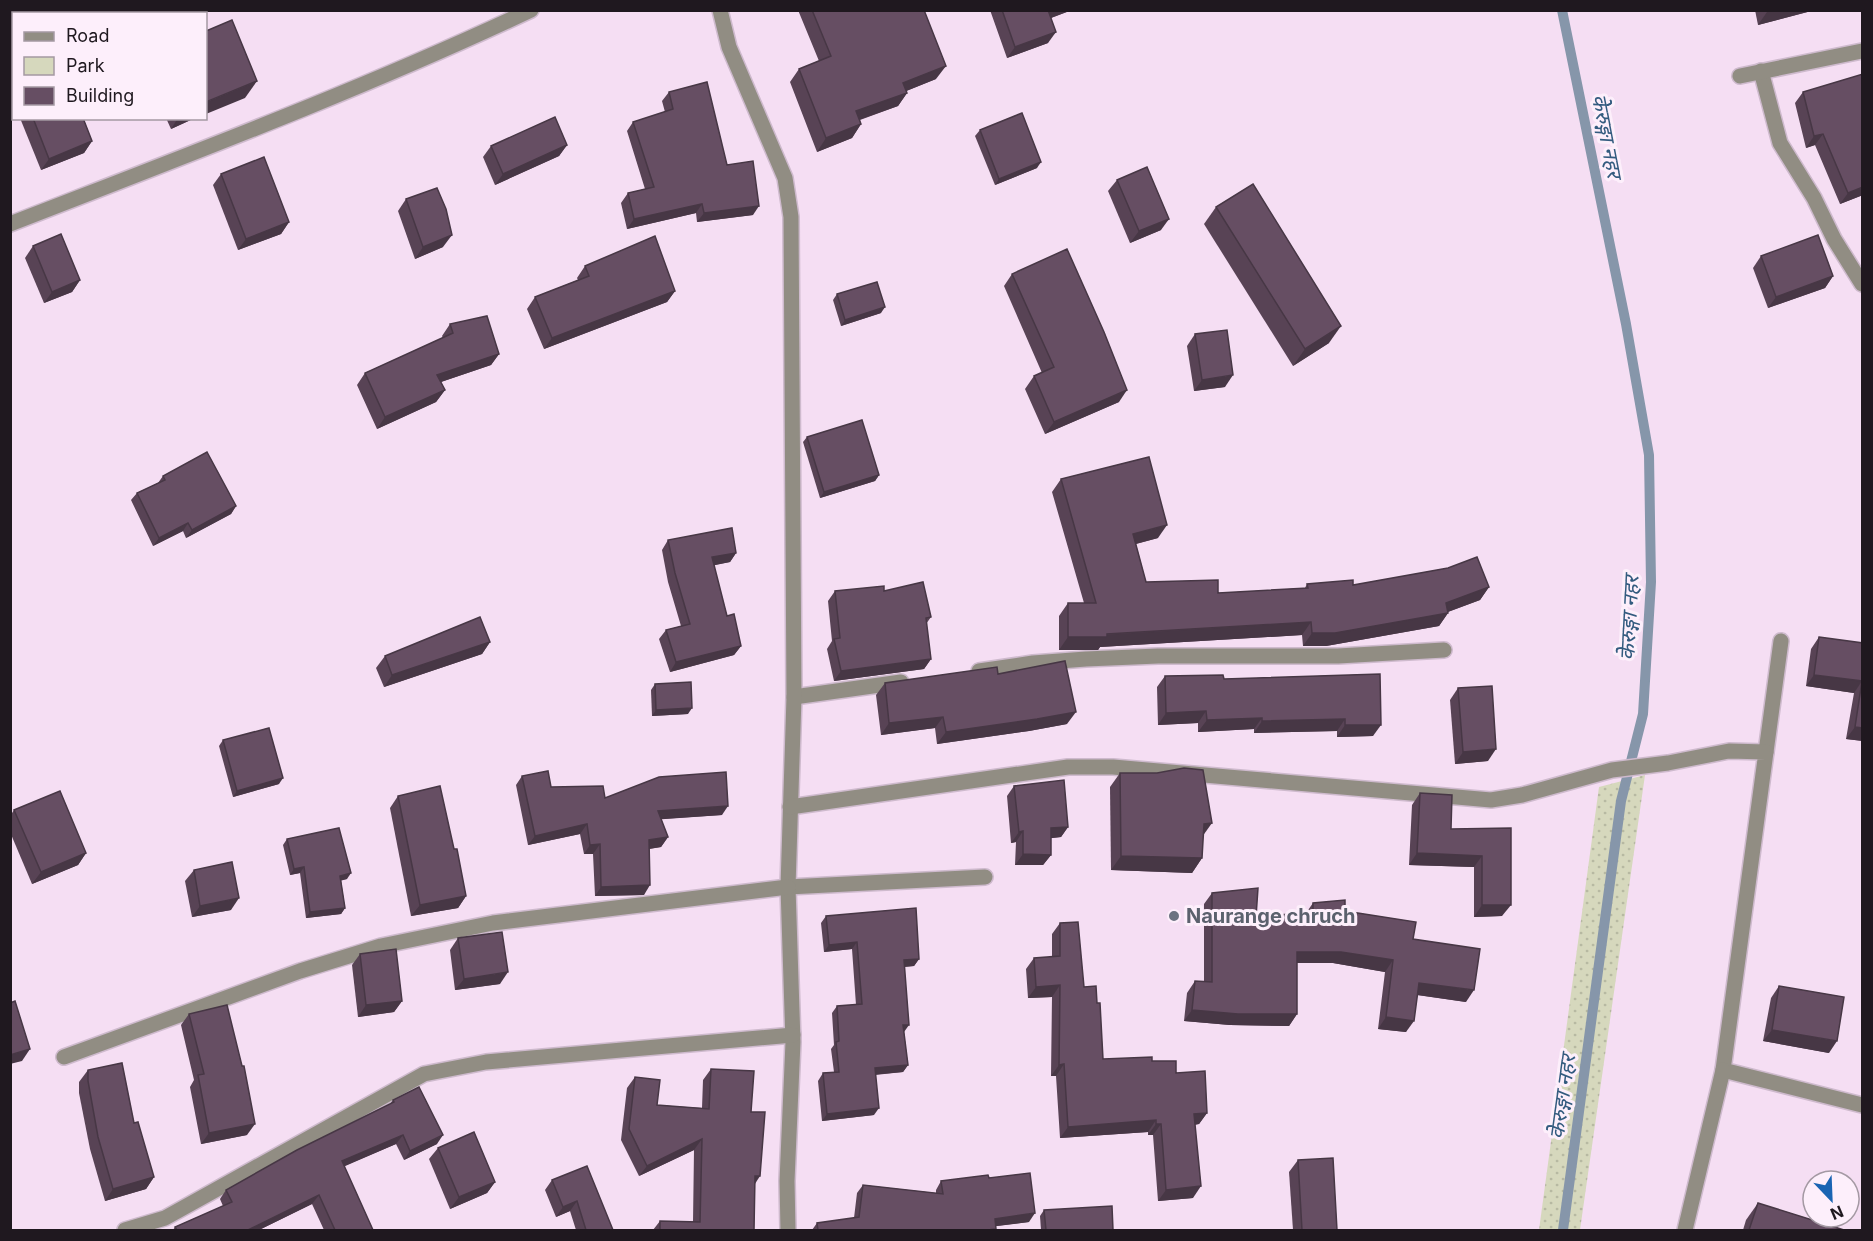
<svg xmlns="http://www.w3.org/2000/svg" width="1873" height="1241" viewBox="0 0 1873 1241" font-family="Inter,'Noto Sans Devanagari',sans-serif">
  <style>
    .green { fill: url(#green-dots) }
    .lines { fill: none; stroke-linecap: round; stroke-linejoin: round }
    .stream { stroke: #8696aa; stroke-width: 10 }
    .service-casing { stroke: #cebacd; stroke-width: 18 }
    .minor-casing { stroke: #cebacd; stroke-width: 18 }
    .service { stroke: #918d83; stroke-width: 15 }
    .minor { stroke: #918d83; stroke-width: 15 }
    .wall { fill: #584355 }
    .shaded-wall { fill: #473745 }
    .building { fill: #664e63; stroke: #473745; stroke-width: 1.5 }
    .worship-dot { fill: #6b7280; stroke: #fdeffb; stroke-width: 2 }
    .labels { text-anchor: middle; dominant-baseline: central; stroke-width: 6; stroke-linejoin: round; paint-order: stroke }
    .worship-label { font-size: 20px; font-weight: bold; fill: #5b616d; stroke: #fdeffb; text-anchor: start }
    .water-label { font-size: 21px; font-style: italic; fill: #335b7f; stroke: #fdeffb }
  </style>
  <defs>
    <pattern id="green-dots" width="8" height="8" patternUnits="userSpaceOnUse" patternTransform="scale(1.5)"><rect width="8" height="8" fill="#d6d8bd"/><path d="M2 2h.1M6 6h.1" fill="none" stroke="#b7b9a2" stroke-width="1.8" stroke-linecap="round"/></pattern>
  </defs>
  <rect width="100%" height="100%" fill="#f5def3"/>
  <!-- green -->
  <polygon class="green" points="1645,775 1580,1230 1539,1230 1599,787"/>
  <g class="lines">
    <!-- stream -->
    <polyline class="stream" points="1562,10 1626,324 1649,455 1651,582 1643,714 1621,801 1563,1230"/>
    <!-- service casing -->
    <g class="service-casing">
      <g id="service">
        <polyline points="979,671 1033,663 1086,659 1158,656 1338,656 1444,650"/>
        <polyline points="794,697 901,682"/>
        <polyline points="1766,752 1781,641"/>
        <polyline points="788,887 985,877"/>
      </g>
    </g>
    <!-- minor casing -->
    <g class="minor-casing">
      <g id="minor">
        <polyline points="720,10 729,47 785,178 791,217 794,697 788,887 793,1042 787,1181 788,1230"/>
        <polyline points="1761,71 1780,143 1814,198 1834,239 1862,284"/>
        <polyline points="1740,76 1862,51"/>
        <path d="M 10,224 C 185,156 361,90 531,10"/>
        <polyline points="790,807 1068,767 1113,767 1491,800 1522,795 1612,770 1668,763 1729,751 1766,752 1723,1070 1862,1105"/>
        <polyline points="64,1057 300,971 381,946 493,923 788,887"/>
        <polyline points="125,1230 165,1218 424,1074 486,1062 793,1035"/>
        <polyline points="1685,1230 1723,1070"/>
      </g>
    </g>
    <!-- service -->
    <use href="#service" class="service"/>
    <!-- minor -->
    <use href="#minor" class="minor"/>
  </g>
  <!-- wall -->
  <g class="wall">
    <polygon points="798,10 924,10 936,79 906,91 907,93 898,106 860,120 861,124 852,138 817,152 790,82 799,69 819,61"/>
    <polygon points="990,10 1072,10 1051,18 1048,43 1007,58"/>
    <polygon points="1755,10 1815,10 1758,25"/>
    <polygon points="669,92 727,165 753,215 697,222 696,213 627,229 621,203 628,193 645,189 627,131 633,122 665,112 662,101"/>
    <polygon points="1803,92 1863,195 1840,204 1815,145 1806,148 1795,103"/>
    <polygon points="20,118 83,118 92,141 84,153 41,170"/>
    <polygon points="166,118 195,118 171,129"/>
    <polygon points="980,130 1037,168 995,185 975,136"/>
    <polygon points="567,145 559,156 495,185 483,157 491,146"/>
    <polygon points="221,174 289,222 281,234 238,250 213,185"/>
    <polygon points="1117,180 1161,230 1130,243 1108,191"/>
    <polygon points="406,199 443,247 415,259 398,211"/>
    <polygon points="1216,207 1329,343 1293,366 1204,224"/>
    <polygon points="33,246 80,280 72,292 44,303 25,258"/>
    <polygon points="1761,256 1833,276 1825,288 1768,308 1753,268"/>
    <polygon points="585,266 675,291 667,302 544,349 527,309 535,297 578,280 577,278"/>
    <polygon points="1012,274 1119,402 1045,434 1025,389 1034,376 1042,373 1004,286"/>
    <polygon points="837,294 881,313 841,326 833,300"/>
    <polygon points="450,324 499,354 491,365 441,382 445,390 436,402 377,429 357,385 365,373 443,338 442,336"/>
    <polygon points="1195,334 1225,387 1194,391 1187,346"/>
    <polygon points="807,437 879,475 875,481 820,498 803,442"/>
    <polygon points="163,476 236,506 231,514 186,538 183,531 153,546 131,500 137,493 158,483"/>
    <polygon points="1061,479 1158,538 1136,544 1146,582 1218,593 1305,588 1307,584 1489,587 1480,600 1448,612 1448,613 1439,626 1326,646 1303,646 1302,635 1100,647 1098,650 1059,650 1059,616 1068,603 1084,603 1052,492"/>
    <polygon points="668,540 736,553 730,562 714,565 727,616 741,646 734,655 670,672 659,639 666,630 681,626 668,582 662,550"/>
    <polygon points="835,591 884,591 931,617 926,624 931,659 924,669 834,681 827,649 832,641 828,601"/>
    <polygon points="1819,637 1862,643 1863,642 1863,741 1846,739 1854,693 1806,686 1811,649"/>
    <polygon points="490,642 482,654 384,687 376,668 385,656"/>
    <polygon points="998,674 1067,724 1029,731 937,744 935,728 881,735 876,695 885,683"/>
    <polygon points="1380,674 1373,736 1337,737 1337,731 1254,733 1254,729 1198,732 1198,723 1158,725 1157,687 1165,676 1224,679"/>
    <polygon points="655,684 688,714 652,716 651,690"/>
    <polygon points="1458,688 1488,761 1455,764 1450,700"/>
    <polygon points="223,740 279,784 233,797 219,746"/>
    <polygon points="1120,773 1203,836 1202,858 1192,873 1111,870 1110,787"/>
    <polygon points="522,776 551,787 605,798 722,815 661,819 668,837 661,847 649,849 644,895 595,896 593,854 584,854 580,834 528,845 516,785"/>
    <polygon points="1014,786 1068,827 1061,837 1051,838 1051,855 1043,865 1015,865 1016,842 1011,843 1007,796"/>
    <polygon points="1420,793 1451,829 1511,828 1502,916 1474,917 1474,867 1409,865 1412,805"/>
    <polygon points="398,796 466,896 458,908 411,916 390,808"/>
    <polygon points="14,810 86,853 78,865 32,884 10,832 10,816"/>
    <polygon points="287,839 347,879 341,880 345,908 341,914 306,918 300,873 290,875 283,845"/>
    <polygon points="194,870 231,910 192,917 185,881"/>
    <polygon points="1212,893 1256,917 1306,913 1313,903 1345,911 1413,939 1466,1002 1417,995 1406,1032 1378,1029 1385,972 1333,963 1297,963 1297,1014 1289,1026 1230,1025 1184,1021 1187,993 1195,981 1204,982 1204,904"/>
    <polygon points="826,916 919,959 914,966 905,967 904,1032 908,1065 903,1072 875,1075 874,1115 822,1121 818,1081 823,1073 834,1072 831,1049 834,1045 832,1013 837,1006 856,1005 852,949 824,952 821,923"/>
    <polygon points="1060,923 1084,987 1097,1003 1103,1059 1152,1061 1176,1073 1207,1113 1199,1124 1195,1125 1193,1198 1158,1201 1153,1135 1148,1135 1148,1132 1060,1138 1056,1076 1051,1076 1052,997 1028,998 1026,969 1034,958 1052,957 1052,934"/>
    <polygon points="458,938 500,984 455,990 450,950"/>
    <polygon points="360,954 402,1001 394,1012 358,1017 352,965"/>
    <polygon points="1779,986 1829,1053 1763,1041 1771,998"/>
    <polygon points="189,1014 242,1066 247,1135 201,1144 190,1087 194,1080 181,1025"/>
    <polygon points="711,1069 751,1112 755,1184 754,1230 653,1230 660,1221 693,1222 694,1150 639,1176 621,1140 627,1088 635,1077 657,1105 702,1108 703,1080"/>
    <polygon points="88,1070 134,1123 154,1177 146,1189 105,1201 90,1149 79,1093 79,1082"/>
    <polygon points="393,1100 437,1144 404,1160 396,1144 344,1166 373,1230 324,1230 312,1204 259,1230 173,1230 175,1227 223,1206 220,1199 226,1190 390,1104"/>
    <polygon points="438,1148 495,1182 487,1193 450,1209 429,1159"/>
    <polygon points="1298,1160 1337,1230 1293,1230 1289,1172"/>
    <polygon points="989,1178 1029,1222 996,1226 995,1230 812,1230 817,1223 854,1218 857,1193 863,1185 936,1193 936,1190 941,1181"/>
    <polygon points="552,1180 613,1230 576,1230 570,1211 556,1217 545,1190"/>
    <polygon points="1758,1203 1844,1230 1743,1230 1746,1220"/>
    <polygon points="1044,1210 1113,1230 1041,1230 1040,1216"/>
  </g>
  <!-- shaded-wall -->
  <g class="shaded-wall">
    <polygon points="1048,10 1072,10 1040,22"/>
    <polygon points="1775,10 1815,10 1758,25 1767,12"/>
    <polygon points="1056,32 1048,43 1007,58 1015,47"/>
    <polygon points="946,66 936,79 894,96 903,83"/>
    <polygon points="257,81 245,98 206,114 206,102"/>
    <polygon points="907,93 898,106 847,124 856,111"/>
    <polygon points="178,118 195,118 171,129"/>
    <polygon points="861,124 852,138 817,152 826,138"/>
    <polygon points="1823,134 1815,145 1806,148 1814,136"/>
    <polygon points="92,141 84,153 41,170 49,159"/>
    <polygon points="567,145 559,156 495,185 503,174"/>
    <polygon points="1041,162 1037,168 995,185 999,179"/>
    <polygon points="1863,187 1863,195 1840,204 1848,193"/>
    <polygon points="702,204 696,213 627,229 634,219"/>
    <polygon points="759,206 753,215 697,222 704,213"/>
    <polygon points="1169,219 1161,230 1130,243 1139,231"/>
    <polygon points="289,222 281,234 238,250 246,239"/>
    <polygon points="452,235 443,247 415,259 423,247"/>
    <polygon points="1833,276 1825,288 1768,308 1776,297"/>
    <polygon points="80,280 72,292 44,303 52,292"/>
    <polygon points="675,291 667,302 544,349 552,338"/>
    <polygon points="885,307 881,313 841,326 845,320"/>
    <polygon points="1341,326 1329,343 1293,366 1305,349"/>
    <polygon points="499,354 491,365 429,386 437,375"/>
    <polygon points="1233,375 1225,387 1194,391 1202,380"/>
    <polygon points="445,390 436,402 377,429 385,417"/>
    <polygon points="1127,390 1119,402 1045,434 1054,422"/>
    <polygon points="879,475 875,481 820,498 824,492"/>
    <polygon points="236,506 231,514 186,538 192,530"/>
    <polygon points="188,523 183,531 153,546 159,538"/>
    <polygon points="1167,525 1158,538 1124,547 1133,534"/>
    <polygon points="736,553 730,562 706,567 712,557"/>
    <polygon points="1489,587 1480,600 1442,614 1448,613 1439,626 1326,646 1303,646 1312,633 1446,603"/>
    <polygon points="1311,622 1302,635 1100,647 1098,650 1059,650 1068,637"/>
    <polygon points="490,642 482,654 384,687 392,675"/>
    <polygon points="741,646 734,655 670,672 676,662"/>
    <polygon points="931,659 924,669 834,681 841,671"/>
    <polygon points="1814,675 1862,681 1854,693 1806,686"/>
    <polygon points="692,708 688,714 652,716 656,710"/>
    <polygon points="1206,711 1198,723 1158,725 1166,713"/>
    <polygon points="1076,712 1067,724 1029,731 937,744 946,732"/>
    <polygon points="943,717 935,728 881,735 889,723"/>
    <polygon points="1262,718 1254,729 1198,732 1207,720"/>
    <polygon points="1345,719 1337,731 1254,733 1262,721"/>
    <polygon points="1345,725 1381,725 1373,736 1337,737"/>
    <polygon points="1855,727 1863,728 1863,741 1846,739"/>
    <polygon points="1496,749 1488,761 1455,764 1463,752"/>
    <polygon points="283,778 279,784 233,797 237,791"/>
    <polygon points="728,806 722,815 651,820 658,811"/>
    <polygon points="1212,823 1202,837 1204,824"/>
    <polygon points="587,824 580,834 528,845 535,836"/>
    <polygon points="1068,827 1061,837 1044,839 1051,828"/>
    <polygon points="1023,831 1016,842 1011,843 1019,832"/>
    <polygon points="668,837 661,847 642,850 649,840"/>
    <polygon points="600,844 593,854 584,854 590,845"/>
    <polygon points="86,853 78,865 32,884 41,872"/>
    <polygon points="1417,853 1482,856 1474,867 1409,865"/>
    <polygon points="1023,854 1051,855 1043,865 1015,865"/>
    <polygon points="1121,856 1202,858 1192,873 1111,870"/>
    <polygon points="304,867 300,873 290,875 294,869"/>
    <polygon points="351,873 347,879 336,882 340,876"/>
    <polygon points="650,885 644,895 595,896 601,887"/>
    <polygon points="466,896 458,908 411,916 420,905"/>
    <polygon points="239,898 231,910 192,917 200,906"/>
    <polygon points="1482,905 1511,905 1502,916 1474,917"/>
    <polygon points="345,908 341,914 306,918 310,912"/>
    <polygon points="857,942 852,949 824,952 829,945"/>
    <polygon points="1297,952 1341,952 1393,960 1385,972 1333,963 1289,963"/>
    <polygon points="919,959 914,966 899,967 904,960"/>
    <polygon points="508,972 500,984 455,990 464,979"/>
    <polygon points="1419,983 1474,990 1466,1002 1411,994"/>
    <polygon points="1060,985 1052,997 1028,998 1036,987"/>
    <polygon points="402,1001 394,1012 358,1017 366,1005"/>
    <polygon points="1192,1010 1297,1014 1289,1026 1230,1025 1184,1021"/>
    <polygon points="1386,1017 1414,1021 1406,1032 1378,1029"/>
    <polygon points="903,1025 909,1025 904,1032"/>
    <polygon points="1772,1030 1837,1041 1829,1053 1763,1041"/>
    <polygon points="30,1049 22,1061 10,1064 10,1055"/>
    <polygon points="1064,1064 1056,1076 1051,1076 1059,1065"/>
    <polygon points="908,1065 903,1072 870,1075 875,1068"/>
    <polygon points="879,1108 874,1115 822,1121 827,1114"/>
    <polygon points="1207,1113 1199,1124 1186,1125 1194,1114"/>
    <polygon points="1156,1120 1148,1132 1060,1138 1068,1127"/>
    <polygon points="255,1124 247,1135 201,1144 209,1133"/>
    <polygon points="1156,1124 1161,1124 1153,1135 1148,1135"/>
    <polygon points="403,1135 396,1144 336,1170 342,1161"/>
    <polygon points="443,1135 437,1144 404,1160 410,1151"/>
    <polygon points="702,1139 694,1150 639,1176 647,1166"/>
    <polygon points="755,1176 760,1176 753,1187"/>
    <polygon points="154,1177 146,1189 105,1201 113,1189"/>
    <polygon points="495,1182 487,1193 450,1209 459,1197"/>
    <polygon points="1201,1186 1193,1198 1158,1201 1166,1190"/>
    <polygon points="319,1195 312,1204 259,1230 248,1230"/>
    <polygon points="577,1201 570,1211 556,1217 563,1207"/>
    <polygon points="1035,1213 1029,1222 989,1227 995,1219"/>
  </g>
  <!-- building -->
  <g class="building">
    <polygon points="812,10 924,10 946,66 903,83 907,93 856,111 861,124 826,138 799,69 831,56"/>
    <polygon points="1002,10 1048,10 1056,32 1015,47"/>
    <polygon points="232,20 257,81 206,102 206,31"/>
    <polygon points="1863,74 1863,187 1848,193 1823,134 1814,136 1803,92"/>
    <polygon points="707,82 727,165 753,161 759,206 704,213 702,204 634,219 628,193 654,187 633,122 673,109 669,92"/>
    <polygon points="1022,113 1041,162 999,179 980,130"/>
    <polygon points="555,117 567,145 503,174 491,146"/>
    <polygon points="33,118 83,118 92,141 49,159"/>
    <polygon points="264,157 289,222 246,239 221,174"/>
    <polygon points="1147,167 1169,219 1139,231 1117,180"/>
    <polygon points="1253,184 1341,326 1305,349 1216,207"/>
    <polygon points="437,188 446,209 452,235 423,247 406,199"/>
    <polygon points="61,234 80,280 52,292 33,246"/>
    <polygon points="1818,235 1833,276 1776,297 1761,256"/>
    <polygon points="655,236 675,291 552,338 535,297 589,276 585,266"/>
    <polygon points="1067,249 1104,332 1127,390 1054,422 1034,376 1054,367 1012,274"/>
    <polygon points="877,282 885,307 845,320 837,294"/>
    <polygon points="487,316 499,354 437,375 445,390 385,417 365,373 453,333 450,324"/>
    <polygon points="1227,330 1233,375 1202,380 1195,334"/>
    <polygon points="862,420 879,475 824,492 807,437"/>
    <polygon points="207,452 236,506 192,530 188,523 159,538 137,493 165,480 163,476"/>
    <polygon points="1149,457 1167,525 1133,534 1146,582 1218,580 1218,593 1308,588 1307,584 1353,580 1353,585 1448,568 1477,557 1489,587 1446,603 1448,613 1335,633 1312,633 1311,622 1107,634 1107,637 1068,637 1068,603 1096,603 1061,479"/>
    <polygon points="732,528 736,553 712,557 727,616 734,614 741,646 676,662 666,630 690,624 675,573 668,540"/>
    <polygon points="923,582 931,617 926,618 931,659 841,671 834,639 840,638 835,591 884,586 884,591"/>
    <polygon points="480,617 490,642 392,675 385,656"/>
    <polygon points="1819,637 1863,643 1863,728 1855,727 1862,681 1814,675"/>
    <polygon points="1065,661 1076,712 1037,719 946,732 943,717 889,723 885,683 997,667 998,674"/>
    <polygon points="1380,674 1381,725 1345,725 1345,719 1262,721 1262,718 1207,720 1206,711 1166,713 1165,676 1223,675 1224,679"/>
    <polygon points="691,682 692,708 656,710 655,684"/>
    <polygon points="1492,686 1496,749 1463,752 1458,688"/>
    <polygon points="269,728 283,778 237,791 223,740"/>
    <polygon points="1184,768 1203,770 1212,823 1204,824 1202,858 1121,856 1120,773 1157,773"/>
    <polygon points="548,771 551,787 603,786 605,798 659,777 726,772 728,806 658,811 668,837 649,840 650,885 601,887 600,844 590,845 587,824 535,836 522,776"/>
    <polygon points="1064,780 1068,827 1051,828 1051,855 1023,854 1023,831 1019,832 1014,786"/>
    <polygon points="440,786 454,849 457,849 466,896 420,905 398,796"/>
    <polygon points="60,791 86,853 41,872 14,810"/>
    <polygon points="1420,793 1452,795 1451,829 1511,828 1511,905 1482,905 1482,856 1417,853"/>
    <polygon points="339,828 351,873 340,876 345,908 310,912 304,867 294,869 287,839"/>
    <polygon points="232,862 239,898 200,906 194,870"/>
    <polygon points="1258,888 1256,917 1313,912 1313,903 1345,900 1345,911 1416,922 1413,939 1480,949 1474,990 1419,983 1414,1021 1386,1017 1393,960 1341,952 1297,952 1297,1014 1238,1014 1192,1010 1195,981 1212,982 1212,893"/>
    <polygon points="916,908 919,959 904,960 909,1025 903,1025 908,1065 875,1068 879,1108 827,1114 823,1073 839,1072 836,1042 839,1041 837,1006 862,1004 857,942 829,945 826,916"/>
    <polygon points="1078,922 1084,987 1096,986 1097,1003 1100,1003 1103,1059 1152,1057 1152,1061 1176,1061 1176,1073 1205,1071 1207,1113 1194,1114 1201,1186 1166,1190 1161,1124 1156,1124 1156,1120 1068,1127 1064,1064 1059,1065 1060,985 1036,987 1034,958 1060,956 1060,923"/>
    <polygon points="502,932 508,972 464,979 458,938"/>
    <polygon points="396,949 402,1001 366,1005 360,954"/>
    <polygon points="1779,986 1844,997 1837,1041 1772,1030"/>
    <polygon points="15,1001 30,1049 10,1055 10,1003"/>
    <polygon points="227,1005 242,1066 244,1066 255,1124 209,1133 198,1075 204,1074 189,1014"/>
    <polygon points="122,1063 134,1123 138,1122 154,1177 113,1189 98,1137 88,1081 88,1070"/>
    <polygon points="711,1069 754,1071 751,1112 765,1112 760,1176 755,1176 754,1230 660,1230 660,1221 700,1222 702,1139 647,1166 629,1129 635,1077 660,1080 657,1105 709,1109"/>
    <polygon points="419,1087 443,1135 410,1151 403,1135 342,1161 373,1230 335,1230 319,1195 248,1230 175,1230 177,1230 175,1227 232,1202 226,1190 297,1150 394,1102 393,1100"/>
    <polygon points="474,1132 495,1182 459,1197 438,1148"/>
    <polygon points="1333,1158 1337,1230 1302,1230 1298,1160"/>
    <polygon points="587,1166 613,1230 586,1230 577,1201 563,1207 552,1180"/>
    <polygon points="1030,1173 1035,1213 995,1219 996,1229 987,1230 818,1230 817,1223 859,1217 863,1185 943,1194 941,1181 988,1175 989,1178"/>
    <polygon points="1758,1203 1844,1230 1749,1230"/>
    <polygon points="1112,1206 1113,1230 1046,1230 1044,1210"/>
  </g>
  <!-- markers -->
  <circle class="worship-dot" cx="1174" cy="916" r="6"/>
  <g class="labels">
    <!-- worship labels -->
    <g class="worship-label">
      <text x="1186" y="916">Naurange chruch</text>
    </g>
    <!-- water labels -->
    <g class="water-label">
      <text transform="translate(1607 136) rotate(79)">केेरुङ्गा नहर</text>
      <text transform="translate(1629 618) rotate(-87)">केेरुङ्गा नहर</text>
      <text transform="translate(1562 1097) rotate(-82)">केेरुङ्गा नहर</text>
    </g>
  </g>
  <!-- border -->
  <rect width="1873" height="1241" fill="none" stroke="#1f181f" stroke-width="24"/>
  <!-- legend -->
  <rect x="12" y="12" width="195" height="108" fill="#fdeffb" stroke="#a499a3" stroke-width="1.5"/>
  <rect x="24" y="32" width="30" height="9" fill="#918d83" stroke="#a499a3" stroke-width="1.5"/>
  <text x="66" y="42" font-size="18" fill="#1f181f">Road</text>
  <rect x="24" y="57" width="30" height="18" fill="#d6d8bd" stroke="#a499a3" stroke-width="1.5"/>
  <text x="66" y="72" font-size="18" fill="#1f181f">Park</text>
  <rect x="24" y="87" width="30" height="18" fill="#664e63" stroke="#a499a3" stroke-width="1.5"/>
  <text x="66" y="102" font-size="18" fill="#1f181f">Building</text>
  <!-- north arrow -->
  <g transform="translate(1831 1199) rotate(157)"><circle r="28" fill="#fdeffb" stroke="#a499a3" stroke-width="1.5"/>
  <path d="M0-4.5L10 22L0 15L-10 22Z" fill="#1a64b3"/>
  <text y="-9" font-size="16" font-weight="bold" text-anchor="middle" fill="#1f181f">N</text>
  </g>
</svg>
